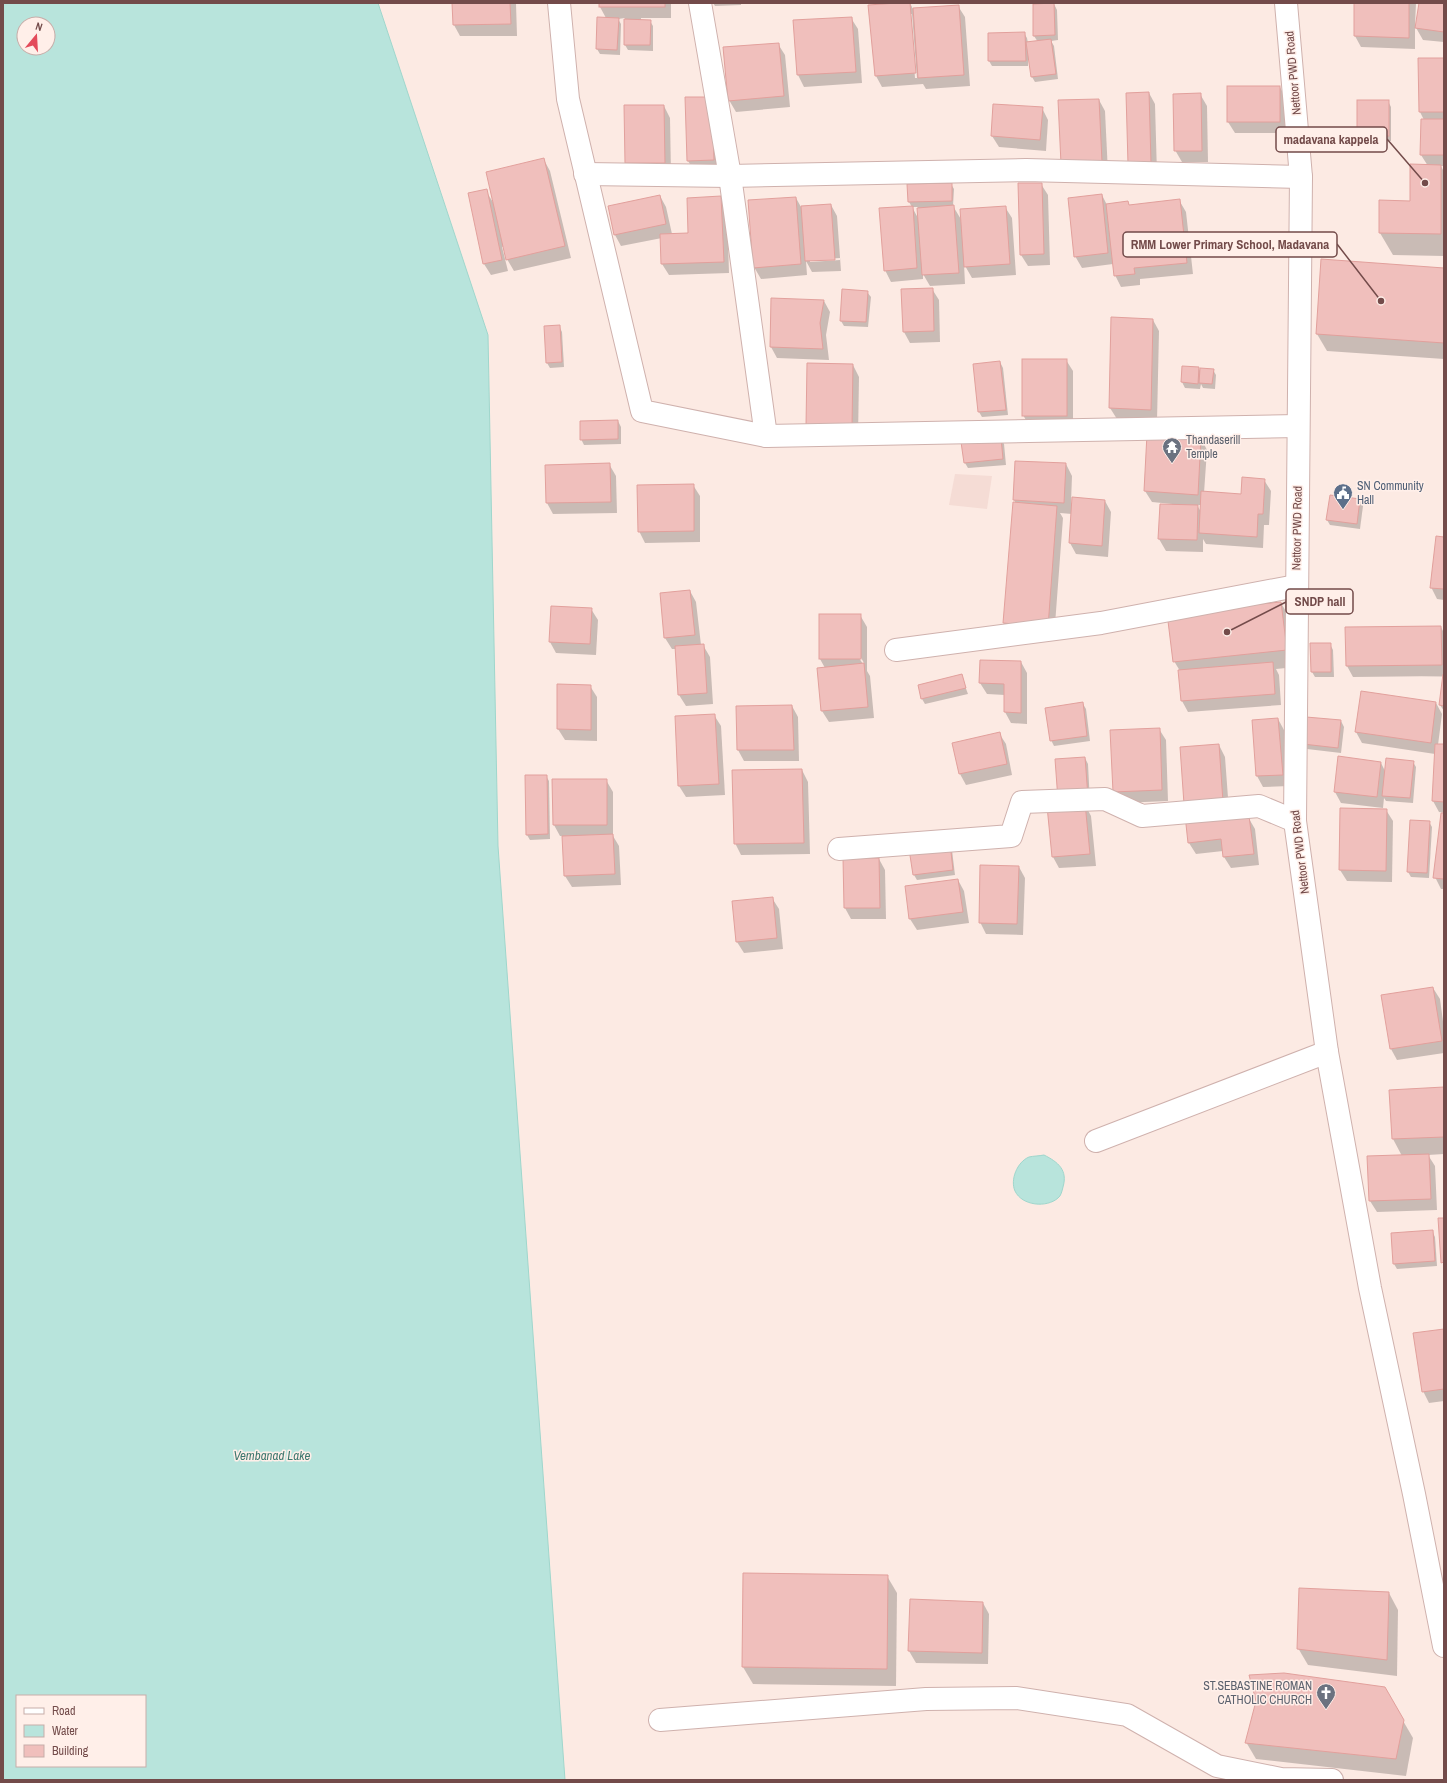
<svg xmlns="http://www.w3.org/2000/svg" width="1447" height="1783" viewBox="0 0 1447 1783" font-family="'Archivo Narrow',sans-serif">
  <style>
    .residential { fill: #f5dcd5 }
    .water { fill: #b8e4dc; stroke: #9fd6cc; fill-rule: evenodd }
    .shadow { fill: #0003; fill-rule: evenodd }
    .building { fill: #f0bfbc; stroke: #e2a09c }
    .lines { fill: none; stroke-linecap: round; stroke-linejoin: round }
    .minor-casing { stroke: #cfb1ad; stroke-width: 24 }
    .minor { stroke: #fff; stroke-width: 22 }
    .labels { text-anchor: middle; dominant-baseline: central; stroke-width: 3; stroke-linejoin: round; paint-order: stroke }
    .street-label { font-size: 12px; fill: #734b4a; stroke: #ffefe9 }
    .worship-label { font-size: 12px; fill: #5b616d; stroke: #ffefe9; text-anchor: start }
    .service-label { font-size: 12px; fill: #4e5e75; stroke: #ffefe9; text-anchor: start }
    .water-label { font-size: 13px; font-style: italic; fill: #3e786f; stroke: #ffefe9 }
    .leader { fill: none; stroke: #734b4a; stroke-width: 1.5 }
    .callout-dot { fill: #734b4a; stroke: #ffefe9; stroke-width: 1.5 }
    .callout { fill: #ffefe9; stroke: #734b4a; stroke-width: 1.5 }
    .callout-label { font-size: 13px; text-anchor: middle; font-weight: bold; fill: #734b4a }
  </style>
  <rect width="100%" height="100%" fill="#fceae3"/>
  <!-- residential -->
  <polygon class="residential" points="955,474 992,476 987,509 949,505"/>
  <!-- water -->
  <g class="water">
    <path d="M 3,3 L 378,3 L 488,335 L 498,846 L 565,1780 L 3,1780 ZM 24,24 L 48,24 L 48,48 L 24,48 ZM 17,1696 L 145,1696 L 145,1766 L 17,1766 Z"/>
    <path d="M 1044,1155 C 1058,1162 1068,1170 1063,1187 C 1062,1191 1061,1196 1058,1198 C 1047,1208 1022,1206 1015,1191 C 1010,1180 1017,1162 1029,1157 C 1033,1156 1039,1156 1044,1155 Z"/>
  </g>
  <!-- shadow -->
  <g class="shadow">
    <polygon points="453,3 516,3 517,36 460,36 454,25"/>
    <polygon points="600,3 671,3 671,18 641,18 641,20 650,21 653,26 653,51 628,50 625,45 625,18 618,19 621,24 620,55 600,54 597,49 606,18 600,7"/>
    <polygon points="713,3 741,3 741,5 715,6"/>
    <path d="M 910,3 L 913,9 L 958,6 L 965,17 L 970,86 L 926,89 L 923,84 L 882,87 L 876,76 ZM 910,14 L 912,14 L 917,78 L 915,78 Z"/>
    <polygon points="1355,3 1416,3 1415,25 1417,25 1420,3 1444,3 1444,42 1423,40 1415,26 1415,49 1361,47 1355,36"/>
    <polygon points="1054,4 1057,10 1058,40 1051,41 1054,46 1058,79 1035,82 1032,77 1030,60 1028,60 1028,66 992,66 989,61 989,34 1024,33 1027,38 1028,43 1038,42 1034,36"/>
    <polygon points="851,18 858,29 862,83 804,87 798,75 794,21"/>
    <polygon points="778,44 785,55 790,107 736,112 729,100"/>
    <polygon points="1444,59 1444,166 1441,166 1444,172 1444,256 1393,255 1380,233 1411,202 1428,166 1421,155 1424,120 1420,112"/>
    <polygon points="1280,87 1286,99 1286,133 1235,133 1228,122"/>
    <polygon points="1149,93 1155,104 1157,174 1135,175"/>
    <polygon points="1200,94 1207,106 1208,162 1182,162 1175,150"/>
    <polygon points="712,98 720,171 695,172 688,161"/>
    <polygon points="1099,100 1105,111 1108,173 1069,175"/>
    <polygon points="1388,101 1391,107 1391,141 1361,141 1358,135"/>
    <polygon points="625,106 664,106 670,118 671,174 632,175 626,163"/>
    <polygon points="1042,108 1048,120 1046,151 999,147 992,136"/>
    <polygon points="544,160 550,171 571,258 514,271 507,259 504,246 502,247 508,271 491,275 484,264 469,194 486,191 494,204"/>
    <path d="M 951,184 L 954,189 L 953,206 L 962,221 L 1005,207 L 1012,218 L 1016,275 L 972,278 L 964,264 L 965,284 L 930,286 L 923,274 L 923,279 L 891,282 L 885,270 L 912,207 L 909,202 ZM 912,207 L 918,207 L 918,218 Z"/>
    <polygon points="1041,184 1048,195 1050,265 1028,266 1021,255"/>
    <polygon points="1102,195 1107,205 1128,202 1129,206 1179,200 1186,212 1193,274 1140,279 1140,285 1121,287 1115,275 1113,264 1082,268 1075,256"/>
    <polygon points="660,196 666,207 672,234 689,234 720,197 727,209 729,273 669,275 662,264 662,238 621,246 615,235"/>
    <path d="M 796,198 L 801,207 L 831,205 L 837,216 L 841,271 L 812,272 L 806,261 L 807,275 L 761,279 L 754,267 ZM 840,258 L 840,260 L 810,262 L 810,260 Z"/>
    <polygon points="1444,269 1444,359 1327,351 1317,334"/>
    <polygon points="932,289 939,300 940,342 910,343 904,332"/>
    <polygon points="867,292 871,297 868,327 844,326 841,321"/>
    <polygon points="824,301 830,312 826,335 829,360 777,358 771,347"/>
    <polygon points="1153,320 1159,331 1157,421 1117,419 1110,408"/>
    <polygon points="559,326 562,332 564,367 550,368 547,363"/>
    <polygon points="1066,360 1073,371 1073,427 1030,427 1023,415"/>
    <polygon points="1000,362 1003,368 1008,415 982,417 979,412 974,365"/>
    <polygon points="853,365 859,377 858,438 814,437"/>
    <polygon points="1183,367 1198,368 1201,372 1213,370 1216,375 1215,389 1203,388 1201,384 1200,389 1185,388 1182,382"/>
    <polygon points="618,421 621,427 621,444 584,445 581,439"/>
    <path d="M 1201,438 L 1207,450 L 1204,493 L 1241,495 L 1264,480 L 1271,491 L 1269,525 L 1264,525 L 1263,548 L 1206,544 L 1203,539 L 1203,552 L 1166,551 L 1159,539 L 1161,505 L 1172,505 L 1172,504 L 1152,502 L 1145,491 ZM 1197,505 L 1201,505 L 1201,512 Z"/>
    <polygon points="1001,439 1004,444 1006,465 968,468 965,463 963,443"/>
    <polygon points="609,464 616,476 617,513 553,514 547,503"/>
    <polygon points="1066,464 1072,476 1071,503 1105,501 1111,512 1108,557 1076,554 1070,543 1072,514 1060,513 1063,518 1054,638 1011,634 1004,623 1016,504 1014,500"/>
    <polygon points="693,485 700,496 700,542 645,543 639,531"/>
    <polygon points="1360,500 1363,506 1360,529 1330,525 1327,520"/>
    <polygon points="1444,538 1444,600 1437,599 1431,587"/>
    <polygon points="690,591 696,602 701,645 703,645 710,657 713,704 686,706 679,695 676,649 672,649 665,638"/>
    <polygon points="1281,603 1291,620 1296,667 1276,669 1279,675 1281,705 1188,712 1182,701 1180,671 1174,661"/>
    <polygon points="591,609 598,620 596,655 556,653 550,642"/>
    <path d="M 860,615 L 867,627 L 867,671 L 870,676 L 874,718 L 829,722 L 822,711 L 818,668 L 825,668 L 820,659 ZM 859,654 L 864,663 L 864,664 L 863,664 L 857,655 Z"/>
    <polygon points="1441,627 1444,633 1444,711 1440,705 1444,676 1353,677 1347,666"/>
    <polygon points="1330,644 1333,650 1334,677 1315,677 1312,672"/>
    <polygon points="1021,662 1027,673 1027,724 1011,723 1005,712 1005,695 987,694 980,683"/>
    <polygon points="961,675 968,694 925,704 922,699"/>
    <polygon points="590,686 597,697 597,741 565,740 558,729"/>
    <polygon points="1436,703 1442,714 1438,745 1444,745 1444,813 1439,812 1433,801 1435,754 1362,743 1356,732"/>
    <polygon points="1083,704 1086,709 1090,741 1054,746 1051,740"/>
    <polygon points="792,706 798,717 799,761 744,761 738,750"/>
    <polygon points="714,715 721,726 725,795 686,797 679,786"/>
    <polygon points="1278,719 1284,730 1289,786 1263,787 1257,776"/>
    <polygon points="1341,721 1344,727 1341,753 1307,749 1304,744"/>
    <polygon points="1159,729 1166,740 1168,801 1121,803 1114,792"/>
    <polygon points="999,733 1006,744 1012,775 966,785 960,774 953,744"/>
    <polygon points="1219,745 1225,757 1229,811 1248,817 1255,829 1259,865 1231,868 1224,857 1223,851 1196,854 1189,843 1187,816"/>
    <polygon points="1085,758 1088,764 1090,803 1084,803 1091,816 1096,866 1059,868 1053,857"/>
    <polygon points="1413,762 1416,767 1413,803 1386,801 1384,798 1383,808 1341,803 1335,792 1381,763 1385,771"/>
    <polygon points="802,770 808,782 810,854 741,855 735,843"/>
    <polygon points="546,776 549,781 550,839 530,840 527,835"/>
    <polygon points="606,780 613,792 613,836 619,846 621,885 572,887 565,876 563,836 560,836 554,825"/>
    <polygon points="1386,810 1393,821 1392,882 1347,881 1340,870"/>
    <polygon points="1444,814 1444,889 1441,889 1435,877"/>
    <polygon points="1429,822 1432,827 1429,878 1411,877 1408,872"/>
    <polygon points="952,850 955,875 917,880 914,875"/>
    <polygon points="879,859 885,870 886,919 851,919 845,908"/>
    <polygon points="1019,867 1025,878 1023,935 986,934 980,922"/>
    <polygon points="958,880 964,891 969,923 917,930 910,919"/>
    <polygon points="772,898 779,909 783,949 744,953 737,942 733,902"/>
    <polygon points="1433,988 1440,999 1444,1029 1444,1053 1397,1060 1391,1049"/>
    <polygon points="1444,1088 1444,1154 1428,1155 1435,1166 1437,1210 1377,1212 1370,1201 1402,1156 1393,1139 1390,1091"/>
    <polygon points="1432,1231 1435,1237 1437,1266 1397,1269 1394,1264 1393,1234"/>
    <polygon points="1444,1330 1444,1401 1429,1403 1423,1391"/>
    <polygon points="887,1576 897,1593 896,1686 753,1684 743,1667"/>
    <polygon points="1389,1593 1398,1610 1397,1676 1308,1665 1298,1648"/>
    <polygon points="911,1600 983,1603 989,1614 988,1664 916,1663 909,1651"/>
    <polygon points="1384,1688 1413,1738 1406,1776 1256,1759 1246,1742"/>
  </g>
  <!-- building -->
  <g class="building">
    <polygon points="452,3 510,3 511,24 453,25"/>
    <rect x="599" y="3" width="66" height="4"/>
    <polygon points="897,3 910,3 916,73 875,76 868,5"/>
    <polygon points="1054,3 1055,35 1033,36 1033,4"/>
    <polygon points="1354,3 1409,3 1409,38 1354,36"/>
    <polygon points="1419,3 1444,3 1444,32 1415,28"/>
    <polygon points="959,5 964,75 918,78 913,8"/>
    <polygon points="597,17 619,18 617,50 596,49"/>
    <polygon points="852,17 856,72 797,75 793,20"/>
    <polygon points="624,19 651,20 650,45 624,45"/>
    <polygon points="1025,32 1026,61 988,61 988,33"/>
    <polygon points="1051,39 1056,74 1031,77 1026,42"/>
    <polygon points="779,43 784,96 728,101 723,47"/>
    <polygon points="1418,58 1444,58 1444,112 1419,112"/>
    <rect x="1227" y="86" width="53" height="36"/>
    <polygon points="1149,92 1151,163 1128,164 1126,93"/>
    <polygon points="1201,93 1202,151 1174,151 1173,94"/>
    <polygon points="685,97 712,97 714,160 687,161"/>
    <polygon points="1099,99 1102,162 1061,164 1058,100"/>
    <rect x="1357" y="100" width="32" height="36"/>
    <polygon points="993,104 1043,107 1040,140 991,136"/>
    <polygon points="624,105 664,105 665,163 625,163"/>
    <polygon points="1421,119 1444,119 1444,155 1420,155"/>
    <polygon points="544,158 565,246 506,260 486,172"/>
    <polygon points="1410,164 1441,165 1441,234 1379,233 1379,200 1410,201"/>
    <polygon points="952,183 952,201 908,202 907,184"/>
    <polygon points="1018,183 1042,183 1044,254 1020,255"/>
    <polygon points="487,189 502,260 483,264 468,193"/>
    <polygon points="1102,194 1108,253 1074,257 1068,198"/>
    <polygon points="660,195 666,224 614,235 608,206"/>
    <polygon points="721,196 724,262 661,264 660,234 688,233 687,198"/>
    <polygon points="796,197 801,264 753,268 748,200"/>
    <polygon points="1180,199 1187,263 1134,268 1135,274 1114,276 1106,204 1128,201 1129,205"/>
    <polygon points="831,204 835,260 805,261 801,206"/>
    <polygon points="954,205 959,273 922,275 917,208"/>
    <polygon points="913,206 917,268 884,271 879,208"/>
    <polygon points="1006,206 1010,264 964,267 960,209"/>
    <polygon points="1321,259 1444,268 1444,343 1316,334"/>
    <polygon points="933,288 934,331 903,332 901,289"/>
    <polygon points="842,289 868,291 866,322 840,321"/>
    <polygon points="771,298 824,300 820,323 823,349 770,347"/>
    <polygon points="1111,317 1153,319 1151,410 1109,408"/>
    <polygon points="560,325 562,362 546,363 544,326"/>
    <rect x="1022" y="359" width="45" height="57"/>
    <polygon points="1000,361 1006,410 978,412 973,364"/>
    <polygon points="807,363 853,364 852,427 806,426"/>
    <polygon points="1182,366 1199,367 1198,384 1181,382"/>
    <polygon points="1200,368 1214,369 1212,384 1199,383"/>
    <polygon points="618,420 618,439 580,440 580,421"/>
    <polygon points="1147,434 1201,437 1198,495 1144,491"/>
    <polygon points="1001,438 1003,459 964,463 961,442"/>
    <polygon points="1015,461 1066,463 1064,503 1013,500"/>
    <polygon points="610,463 611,502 546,503 545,465"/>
    <polygon points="1242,477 1265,479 1263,514 1258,514 1257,537 1199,533 1201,491 1241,494"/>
    <polygon points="694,484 694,531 638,532 637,485"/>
    <polygon points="1330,495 1360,499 1357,524 1326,520"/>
    <polygon points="1072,497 1105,500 1102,546 1069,543"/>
    <polygon points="1013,502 1057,506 1048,627 1003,623"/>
    <polygon points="1160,504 1198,505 1197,540 1158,539"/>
    <polygon points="1436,536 1444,537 1444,589 1430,588"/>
    <polygon points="690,590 695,635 664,638 660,593"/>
    <polygon points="1281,602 1287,650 1173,662 1167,613"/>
    <polygon points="551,606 592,608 590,644 549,642"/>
    <rect x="819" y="614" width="42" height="45"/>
    <polygon points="1441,626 1442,665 1346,666 1345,627"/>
    <polygon points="1310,643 1331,643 1331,672 1311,672"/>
    <polygon points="704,644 707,693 678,695 675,646"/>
    <polygon points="980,660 1021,661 1021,713 1004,712 1004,684 979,683"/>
    <polygon points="1273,662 1275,694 1181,701 1178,670"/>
    <polygon points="864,663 868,707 821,711 817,668"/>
    <polygon points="962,674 966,688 921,699 918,685"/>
    <polygon points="1443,674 1444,674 1444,706 1439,705"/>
    <polygon points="557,684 591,685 591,730 557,729"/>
    <polygon points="1361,691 1436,702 1431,743 1355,732"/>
    <polygon points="1083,702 1087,736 1050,741 1045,708"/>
    <polygon points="792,705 794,750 737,750 736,706"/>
    <polygon points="715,714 719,784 678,786 675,716"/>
    <polygon points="1306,717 1341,720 1338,748 1303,744"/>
    <polygon points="1278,718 1283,775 1256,776 1252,720"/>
    <polygon points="1160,728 1162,790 1113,792 1110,730"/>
    <polygon points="1000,732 1007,764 959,774 952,743"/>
    <polygon points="1219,744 1223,802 1184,804 1180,747"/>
    <polygon points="1435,744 1444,744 1444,802 1432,801"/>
    <polygon points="1338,756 1381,762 1377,797 1334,792"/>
    <polygon points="1085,757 1088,797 1058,800 1055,759"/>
    <polygon points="1386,758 1414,761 1410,798 1382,796"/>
    <polygon points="802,769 804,843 734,844 732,770"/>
    <polygon points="525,775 547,775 548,834 526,835"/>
    <polygon points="552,779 607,779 607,825 553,825"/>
    <polygon points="1085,803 1090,854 1052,857 1047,806"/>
    <polygon points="1340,808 1387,809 1386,871 1339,870"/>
    <polygon points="1441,813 1444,813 1444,879 1433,878"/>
    <polygon points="1185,815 1249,816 1254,854 1223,857 1221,839 1188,843"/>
    <polygon points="1410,820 1430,821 1427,873 1407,872"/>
    <polygon points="613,834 615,874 564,876 562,836"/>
    <polygon points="950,843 953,870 913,875 909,849"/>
    <polygon points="843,858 879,858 880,908 844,908"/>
    <polygon points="980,865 1019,866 1017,924 979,923"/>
    <polygon points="958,879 963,912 909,919 905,886"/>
    <polygon points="773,897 777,938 736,942 732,901"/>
    <polygon points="1433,987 1442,1041 1390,1049 1381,995"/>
    <polygon points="1444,1087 1444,1137 1392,1139 1389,1090"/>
    <polygon points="1429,1154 1431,1199 1369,1201 1367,1156"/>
    <polygon points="1438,1218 1444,1218 1444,1262 1441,1263"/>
    <polygon points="1433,1230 1435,1261 1393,1264 1391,1233"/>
    <polygon points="1444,1329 1444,1389 1422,1392 1413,1333"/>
    <polygon points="743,1573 888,1575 887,1669 742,1667"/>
    <polygon points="1299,1588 1389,1592 1387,1660 1297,1649"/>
    <polygon points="910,1599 983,1602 982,1653 908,1651"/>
    <polygon points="1284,1673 1385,1687 1404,1720 1396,1759 1245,1743 1256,1701 1249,1675"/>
  </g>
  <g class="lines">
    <!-- minor casing -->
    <g class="minor-casing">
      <g id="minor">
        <polyline points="559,3 568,99 642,411 766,436 1298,426"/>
        <polyline points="700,3 730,176 766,436"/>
        <polyline points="1286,3 1301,177 1295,821 1327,1052 1370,1288 1414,1494 1444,1646"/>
        <polyline points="585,174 730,176 1026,170 1301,177"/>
        <polyline points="896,650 1101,623 1296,586"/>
        <polyline points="839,849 1011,836 1022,802 1105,799 1142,816 1259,806 1295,821"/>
        <polyline points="1096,1141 1327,1052"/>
        <polyline points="660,1720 926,1699 1017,1698 1127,1715 1217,1766 1281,1779 1332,1780"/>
      </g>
    </g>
    <!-- minor -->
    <use href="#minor" class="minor"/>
  </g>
  <!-- icons -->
  <defs>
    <g id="temple-pin" transform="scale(1)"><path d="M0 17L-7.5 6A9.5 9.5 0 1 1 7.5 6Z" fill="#6b7280" stroke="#ffefe9"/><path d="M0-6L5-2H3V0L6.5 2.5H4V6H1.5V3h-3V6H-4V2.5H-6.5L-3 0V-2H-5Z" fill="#fff"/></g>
    <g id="civic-pin" transform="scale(1)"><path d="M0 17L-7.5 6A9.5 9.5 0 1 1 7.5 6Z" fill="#5c6f8a" stroke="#ffefe9"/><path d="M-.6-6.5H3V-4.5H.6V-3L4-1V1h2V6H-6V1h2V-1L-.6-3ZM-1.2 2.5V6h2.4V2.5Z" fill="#fff"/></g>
    <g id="church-pin" transform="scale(1)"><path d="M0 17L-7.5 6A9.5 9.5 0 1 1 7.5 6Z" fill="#6b7280" stroke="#ffefe9"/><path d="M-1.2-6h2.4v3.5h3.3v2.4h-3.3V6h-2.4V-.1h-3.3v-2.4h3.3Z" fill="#fff"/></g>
  </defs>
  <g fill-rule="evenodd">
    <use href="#temple-pin" x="1172" y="447"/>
    <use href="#civic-pin" x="1343" y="493"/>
    <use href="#church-pin" x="1326" y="1693"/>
  </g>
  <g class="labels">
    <!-- street labels -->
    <g class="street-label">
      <text transform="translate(1293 73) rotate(-95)">Nettoor PWD Road</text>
      <text transform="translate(1297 528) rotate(-89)">Nettoor PWD Road</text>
      <text transform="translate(1300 852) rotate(-97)">Nettoor PWD Road</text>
    </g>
    <!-- worship labels -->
    <g class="worship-label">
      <text x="1186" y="440">Thandaserill<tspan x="1186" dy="14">Temple</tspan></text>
      <text x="1312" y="1686" text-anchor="end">ST.SEBASTINE ROMAN<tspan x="1312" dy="14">CATHOLIC CHURCH</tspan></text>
    </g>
    <!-- service labels -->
    <g class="service-label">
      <text x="1357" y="486">SN Community<tspan x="1357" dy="14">Hall</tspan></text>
    </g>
    <!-- water labels -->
    <g class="water-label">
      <text x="272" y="1455">Vembanad Lake</text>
    </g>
  </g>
  <!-- callouts -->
  <path class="leader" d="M1425 183L1387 139M1381 301L1337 244M1227 632L1286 602"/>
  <g class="callout-dot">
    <circle cx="1425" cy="183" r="4"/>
    <circle cx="1381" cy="301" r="4"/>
    <circle cx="1227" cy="632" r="4"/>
  </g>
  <g class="callout">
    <rect x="1276" y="127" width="111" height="25" rx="4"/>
    <rect x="1123" y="232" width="214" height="25" rx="4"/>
    <rect x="1286" y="589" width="67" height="25" rx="4"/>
  </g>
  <g class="callout-label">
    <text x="1331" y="144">madavana kappela</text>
    <text x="1230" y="249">RMM Lower Primary School, Madavana</text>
    <text x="1320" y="606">SNDP hall</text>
  </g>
  <!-- border -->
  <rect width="1447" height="1783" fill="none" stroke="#734b4a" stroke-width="8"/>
  <!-- legend -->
  <rect x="16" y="1695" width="130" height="72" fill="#ffefe9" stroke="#c7ada9"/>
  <rect x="24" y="1708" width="20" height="6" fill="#ffffff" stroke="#c7ada9"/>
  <text x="52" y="1715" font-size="12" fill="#734b4a">Road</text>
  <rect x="24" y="1725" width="20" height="12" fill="#b8e4dc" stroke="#c7ada9"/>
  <text x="52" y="1735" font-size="12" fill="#734b4a">Water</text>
  <rect x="24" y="1745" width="20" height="12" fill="#f0bfbc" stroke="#c7ada9"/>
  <text x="52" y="1755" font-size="12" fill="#734b4a">Building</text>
  <!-- north arrow -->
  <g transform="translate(36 36) rotate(18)"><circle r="19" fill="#ffefe9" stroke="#c7ada9"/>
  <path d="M0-3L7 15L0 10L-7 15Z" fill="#e34b5b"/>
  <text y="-6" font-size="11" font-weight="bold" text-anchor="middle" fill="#734b4a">N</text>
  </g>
</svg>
